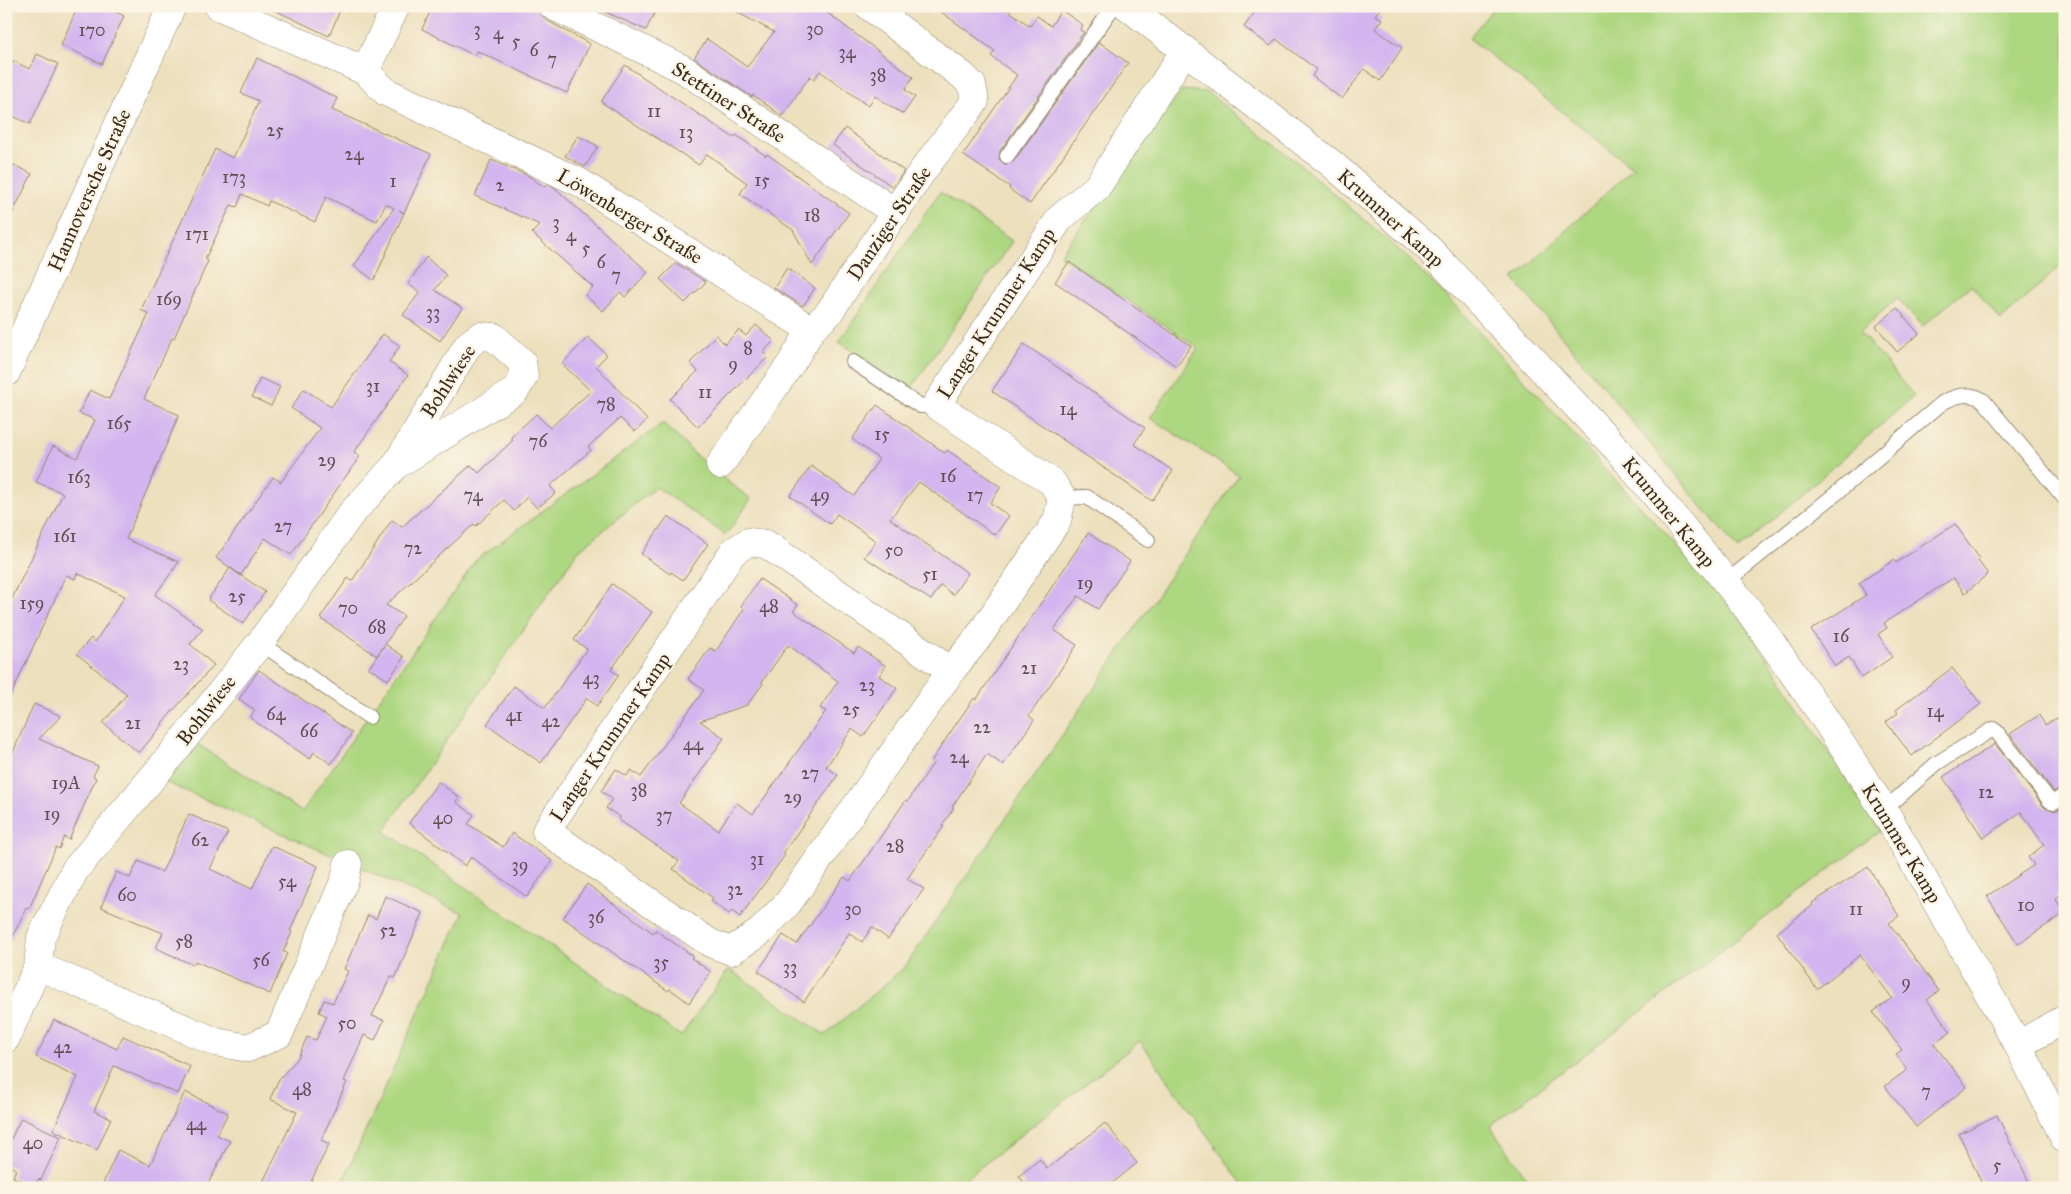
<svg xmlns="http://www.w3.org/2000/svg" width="2071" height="1194" viewBox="0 0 2071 1194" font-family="'IM FELL Great Primer',serif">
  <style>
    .green { fill: #aed781; stroke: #748050 }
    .building { fill: #d3b5ef; fill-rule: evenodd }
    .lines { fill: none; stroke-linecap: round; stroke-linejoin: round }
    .service-casing { stroke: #94856e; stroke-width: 16 }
    .minor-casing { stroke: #94856e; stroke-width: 29 }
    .tertiary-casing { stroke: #94856e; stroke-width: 29 }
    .service { stroke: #fff; stroke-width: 14 }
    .minor { stroke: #fff; stroke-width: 28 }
    .tertiary { stroke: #fff; stroke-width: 28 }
    .labels { text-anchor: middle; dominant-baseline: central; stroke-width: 4.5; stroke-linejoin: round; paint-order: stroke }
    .number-label { font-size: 18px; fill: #614d52 }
    .street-label { font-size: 20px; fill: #3b2a1e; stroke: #fcf5e5 }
  </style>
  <rect width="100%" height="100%" fill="#fcf5e5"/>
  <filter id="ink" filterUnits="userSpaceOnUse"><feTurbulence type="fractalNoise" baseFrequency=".02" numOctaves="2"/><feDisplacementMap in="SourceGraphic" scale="10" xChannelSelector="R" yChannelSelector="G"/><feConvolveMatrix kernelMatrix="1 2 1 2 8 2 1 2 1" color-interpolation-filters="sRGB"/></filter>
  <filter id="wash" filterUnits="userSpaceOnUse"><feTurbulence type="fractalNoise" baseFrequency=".0096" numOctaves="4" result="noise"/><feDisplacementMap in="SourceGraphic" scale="20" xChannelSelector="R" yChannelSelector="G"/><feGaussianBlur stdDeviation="1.12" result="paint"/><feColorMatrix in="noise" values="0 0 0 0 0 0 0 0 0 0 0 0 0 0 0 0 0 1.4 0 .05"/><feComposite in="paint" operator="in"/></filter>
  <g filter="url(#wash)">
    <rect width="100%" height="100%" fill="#ece0bd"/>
    <!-- green -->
    <g class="green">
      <polygon points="1495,6 2065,6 2065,270 2061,266 2001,320 1971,285 1923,326 1897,298 1860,332 1914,396 1738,550 1514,279 1633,168 1469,38"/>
      <polygon points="1182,90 1207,92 1303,167 1407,257 1463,314 1738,613 1880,831 1490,1126 1534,1188 1245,1188 1140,1041 954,1188 340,1188 463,913 163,781 196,743 302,812 476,560 663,423 708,467 751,499 726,535 656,487 578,551 384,831 681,1036 729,969 825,1035 905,967 1239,475 1150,418 1198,348 1060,255"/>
      <polygon points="940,192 1012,241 910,390 839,342"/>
    </g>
    <g id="blocks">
      <!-- building -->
      <g class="building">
        <polygon points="78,6 105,6 124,16 102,64 61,45"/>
        <polygon points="266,6 342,6 329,36"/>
        <polygon points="433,6 531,6 539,11 546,20 590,44 567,93 477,51 475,56 422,29"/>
        <polygon points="592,6 658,6 646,30"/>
        <polygon points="725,6 818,6 913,77 905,90 915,97 903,114 875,96 868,106 820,71 814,79 810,76 782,116 753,95 752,97 694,58 707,39 747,67 774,32"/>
        <polygon points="933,6 1002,6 1030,26 1037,16 1051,26 1061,10 1083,25 1080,30 1084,32 1000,151 999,159 1006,165 1014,161 1099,42 1128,63 1030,204 1009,189 1010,187 963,155 1017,75 991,56 995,51"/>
        <polygon points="1259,6 1382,6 1375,15 1382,19 1375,29 1402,48 1380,81 1364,69 1342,99 1312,76 1316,69 1276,39 1270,46 1244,27"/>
        <polygon points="37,54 58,64 30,124 6,113 6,58 30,69"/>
        <polygon points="257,58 337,98 332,110 431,154 404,213 399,210 404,213 374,280 354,266 394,208 386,204 377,221 326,197 315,222 269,201 267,206 242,194 237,207 231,205 205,259 208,261 174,338 172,338 144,399 179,415 126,539 179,562 155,595 203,629 190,644 214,665 162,723 163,724 139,753 103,723 127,694 77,654 91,638 95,642 125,596 77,573 75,579 66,575 6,706 6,611 63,493 36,482 53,446 77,458 95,420 79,413 90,390 109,399 149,314 141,310 215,149 233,158 259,101 241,93"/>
        <polygon points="625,65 734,138 736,135 766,156 767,154 849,213 812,265 793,230 740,194 747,183 707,154 699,165 601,102"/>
        <polygon points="845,128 904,171 893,187 833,145"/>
        <polygon points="578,136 598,146 585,167 565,156"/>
        <polygon points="491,160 527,175 545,187 547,184 555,188 648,272 625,297 620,292 603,311 585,295 593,287 532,233 540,225 475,196"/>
        <polygon points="6,161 32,174 6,226"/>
        <polygon points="426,257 446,275 435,290 462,308 440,341 403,315 420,292 408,284"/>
        <polygon points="1069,262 1191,346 1176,366 1055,282"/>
        <polygon points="676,263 706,282 685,303 660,279"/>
        <polygon points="787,268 815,288 803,306 774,288"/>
        <polygon points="1897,308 1919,334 1897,352 1876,326"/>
        <polygon points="756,325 774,341 763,352 768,357 698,427 670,399 698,371 690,363 716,335 725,344 739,330 746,336"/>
        <polygon points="383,334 400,346 389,362 408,375 354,452 360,456 291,555 265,538 241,575 216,558 273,477 281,482 320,428 291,408 304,389 331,407"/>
        <polygon points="588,337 607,355 596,366 647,420 635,432 620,418 588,447 591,450 550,486 556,493 537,508 527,497 514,511 504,500 476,526 474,524 463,534 386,605 404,616 377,656 320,618 348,578 352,581 392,520 402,527 471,465 479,473 513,440 511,437 536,414 550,428 591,391 562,364"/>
        <polygon points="1024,344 1145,428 1134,444 1173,471 1152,501 992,391"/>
        <polygon points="260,378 280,387 271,406 252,397"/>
        <polygon points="877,405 945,453 947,450 1001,487 990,503 1009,516 995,535 919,482 890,519 968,573 953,595 941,585 931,600 864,557 876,541 837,514 830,524 790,496 811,466 854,496 879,459 852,439"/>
        <polygon points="668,516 708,544 683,580 671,572 670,574 641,554"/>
        <polygon points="1955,524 1980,559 1978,561 1988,574 1965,593 1953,578 1884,623 1887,628 1878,634 1892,657 1862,678 1849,657 1835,666 1811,630 1866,595 1859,583 1894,560 1896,563"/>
        <polygon points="1088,533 1130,561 1098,609 1078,596 1054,630 1077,645 1029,716 1034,720 1003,765 987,754 952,807 954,808 942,825 944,826 907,879 924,889 888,939 872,927 862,942 849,933 804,1002 758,971 783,935 797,944 844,877 850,881 906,800 908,801 934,762 932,760 952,730 974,698 976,700"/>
        <polygon points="230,568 265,592 243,624 208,600"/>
        <path d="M 760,579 L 798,605 L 793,611 L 854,653 L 858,647 L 886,666 L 879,676 L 897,688 L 863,737 L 852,729 L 826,767 L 838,775 L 783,853 L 785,855 L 740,917 L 732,911 L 729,914 L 711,901 L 713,898 L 673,869 L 679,861 L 619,820 L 620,817 L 606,808 L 612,799 L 601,791 L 616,769 L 627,776 L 631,770 L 641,777 L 704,690 L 688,679 L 710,648 L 716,651 L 744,609 L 741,606 ZM 788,645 L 838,681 L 820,708 L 826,711 L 753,814 L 737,803 L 718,830 L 679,803 L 724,738 L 700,721 L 747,705 L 763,684 L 762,682 Z"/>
        <polygon points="612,584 652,612 611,670 619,675 597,706 587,698 541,763 487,724 514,686 545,708 587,649 574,640"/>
        <polygon points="385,644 404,657 388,680 369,668"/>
        <polygon points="1952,668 1981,704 1912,756 1886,722 1898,713 1896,710"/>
        <polygon points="259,670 352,733 331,764 314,752 310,759 250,718 255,710 239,699"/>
        <polygon points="34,704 61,716 39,739 98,766 93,776 96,778 69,840 64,837 59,849 56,847 29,909 26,908 6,951 6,768"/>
        <polygon points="2039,715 2045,725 2057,718 2065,730 2065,786 2054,792 2010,734"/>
        <polygon points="1995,744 2044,807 2055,811 2065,806 2065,893 2055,898 2065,913 2018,944 1987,896 2034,865 2028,857 2044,845 2021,812 1983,838 1943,777"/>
        <polygon points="438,782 459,797 456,802 474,815 468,824 503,847 512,833 552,861 527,897 471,857 465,866 409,823"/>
        <polygon points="189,814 228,832 210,869 252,889 272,846 318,866 290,931 292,932 283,952 287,953 270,994 195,961 193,965 156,948 163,933 101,907 116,872 130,878 138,861 162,872"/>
        <polygon points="1868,867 1899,916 1889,923 1939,991 1927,1000 1951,1032 1934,1044 1967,1087 1916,1127 1885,1086 1907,1070 1896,1054 1902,1050 1873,1012 1892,998 1860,955 1817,989 1777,933 1813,905 1812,903"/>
        <polygon points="587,884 653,933 655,930 693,956 691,958 711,972 689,1003 670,989 668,991 563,918"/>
        <polygon points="385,896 423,913 395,978 391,976 372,1016 384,1020 375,1040 364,1035 344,1081 347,1082 321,1140 329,1144 308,1188 260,1188 297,1112 270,1099 279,1079 298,1058 307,1037 316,1040 327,1016 319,1012 324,1000 333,1003 348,971 344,969 368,915 376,919"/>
        <polygon points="54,1020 117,1049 123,1036 190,1066 178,1094 114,1066 94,1111 111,1118 97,1150 53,1130 78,1077 36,1057"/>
        <polygon points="185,1092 228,1113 217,1135 230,1141 206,1188 101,1188 118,1150 150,1165"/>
        <polygon points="1997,1115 2029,1182 2017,1188 1984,1188 1959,1134"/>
        <polygon points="21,1118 61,1137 41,1180 38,1179 35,1187 13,1177 16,1169 6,1164 6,1149"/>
        <polygon points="1105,1123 1137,1163 1120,1177 1106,1188 1023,1188 1026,1185 1019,1176 1040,1159 1047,1169"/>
      </g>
    </g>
  </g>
  <g filter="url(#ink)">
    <use href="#blocks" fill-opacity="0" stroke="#94856e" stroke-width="1"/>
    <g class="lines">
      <!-- service casing -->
      <g class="service-casing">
        <g id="service">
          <polyline points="1007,156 1114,6"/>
          <polyline points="853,362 920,406 936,405"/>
          <polyline points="1062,498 1087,497 1148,540"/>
          <path d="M 1726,582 L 1838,492 L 1942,403 C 1956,395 1970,391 1984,401 L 2065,499"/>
          <polyline points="260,643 369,717"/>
          <polyline points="1884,810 1937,763 1993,729 1996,731 2050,801 2054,802 2065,795"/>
        </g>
      </g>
      <!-- minor casing -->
      <g class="minor-casing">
        <g id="minor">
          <polyline points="218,6 365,71 396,6"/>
          <polyline points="553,6 683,69 896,213"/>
          <polyline points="1127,6 1332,164 1427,247 1617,449 1683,528 1747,608 1821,713 1884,810 2018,1045 2065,1139"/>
          <polyline points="365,71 386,92 579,182 811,330"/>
          <polyline points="720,465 792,362 811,330 828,314 921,173 975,101 972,85 963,76 869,6"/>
          <polyline points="951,671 788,903 760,932 731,951 710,943 546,831 733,552 748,542 766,544 951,671 977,639 1057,521 1062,498 1052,482 936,405 1060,218 1097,187 1185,50"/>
          <polyline points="38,966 216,1042 248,1048 279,1034 345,879 348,864"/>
          <polyline points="6,1038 38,966 41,937 75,870 168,759 260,643 350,515 396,465 468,345 480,336 494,337 522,362 524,376 515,391 396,465"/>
          <polyline points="2018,1045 2065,1019"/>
        </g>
      </g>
      <!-- tertiary casing -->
      <g class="tertiary-casing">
        <polyline id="tertiary" points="6,373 172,6"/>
      </g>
      <!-- service -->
      <use href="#service" class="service"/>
      <!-- minor -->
      <use href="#minor" class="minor"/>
      <!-- tertiary -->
      <use href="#tertiary" class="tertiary"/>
    </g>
  </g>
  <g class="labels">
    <!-- number labels -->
    <g class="number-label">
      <text x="477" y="29">3</text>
      <text x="815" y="29">30</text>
      <text x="92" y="30">170</text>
      <text x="498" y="33">4</text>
      <text x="516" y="41">5</text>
      <text x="534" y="50">6</text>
      <text x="847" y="52">34</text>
      <text x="552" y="59">7</text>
      <text x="878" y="75">38</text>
      <text x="654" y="111">11</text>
      <text x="275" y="130">25</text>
      <text x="686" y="132">13</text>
      <text x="354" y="154">24</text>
      <text x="234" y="177">173</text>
      <text x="762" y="180">15</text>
      <text x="393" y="181">1</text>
      <text x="500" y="185">2</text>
      <text x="812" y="215">18</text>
      <text x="556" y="222">3</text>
      <text x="197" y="234">171</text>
      <text x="571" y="235">4</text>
      <text x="586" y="248">5</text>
      <text x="601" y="262">6</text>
      <text x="616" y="275">7</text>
      <text x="169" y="299">169</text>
      <text x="433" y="312">33</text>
      <text x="748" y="348">8</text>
      <text x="733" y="364">9</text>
      <text x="373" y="386">31</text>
      <text x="705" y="392">11</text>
      <text x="606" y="404">78</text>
      <text x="1068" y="409">14</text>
      <text x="119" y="423">165</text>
      <text x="882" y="434">15</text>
      <text x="538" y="441">76</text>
      <text x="327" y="460">29</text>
      <text x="948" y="476">16</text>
      <text x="79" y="477">163</text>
      <text x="473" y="495">74</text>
      <text x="820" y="495">49</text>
      <text x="975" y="495">17</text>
      <text x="283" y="526">27</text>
      <text x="65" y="536">161</text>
      <text x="413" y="548">72</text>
      <text x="894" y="550">50</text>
      <text x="930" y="574">51</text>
      <text x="1085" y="583">19</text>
      <text x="237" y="596">25</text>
      <text x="32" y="603">159</text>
      <text x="769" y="606">48</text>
      <text x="348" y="608">70</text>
      <text x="377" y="627">68</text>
      <text x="1841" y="636">16</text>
      <text x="181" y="664">23</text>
      <text x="1029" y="668">21</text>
      <text x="591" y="678">43</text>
      <text x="867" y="685">23</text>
      <text x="851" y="709">25</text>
      <text x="1935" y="711">14</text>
      <text x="276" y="714">64</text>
      <text x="514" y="715">41</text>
      <text x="551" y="721">42</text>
      <text x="133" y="723">21</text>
      <text x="982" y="727">22</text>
      <text x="309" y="731">66</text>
      <text x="693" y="744">44</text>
      <text x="959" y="757">24</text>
      <text x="810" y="773">27</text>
      <text x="66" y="783">19A</text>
      <text x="639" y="790">38</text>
      <text x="1986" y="792">12</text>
      <text x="793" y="797">29</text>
      <text x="52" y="814">19</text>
      <text x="664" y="815">37</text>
      <text x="443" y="818">40</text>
      <text x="200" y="840">62</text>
      <text x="895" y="846">28</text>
      <text x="757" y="859">31</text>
      <text x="520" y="865">39</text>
      <text x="287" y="881">54</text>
      <text x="735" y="889">32</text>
      <text x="127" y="895">60</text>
      <text x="2026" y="905">10</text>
      <text x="853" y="909">30</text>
      <text x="1856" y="909">11</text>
      <text x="596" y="917">36</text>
      <text x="388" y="930">52</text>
      <text x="184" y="941">58</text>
      <text x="261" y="960">56</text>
      <text x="661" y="962">35</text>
      <text x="790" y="967">33</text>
      <text x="1906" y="982">9</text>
      <text x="347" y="1023">50</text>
      <text x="63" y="1047">42</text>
      <text x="302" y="1089">48</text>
      <text x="1926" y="1091">7</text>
      <text x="196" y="1124">44</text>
      <text x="33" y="1143">40</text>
      <text x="1997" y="1165">5</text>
    </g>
    <!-- street labels -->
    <g class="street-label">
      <text transform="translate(729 102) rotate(33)">Stettiner Straße</text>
      <text transform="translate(89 190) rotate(-66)">Hannoversche Straße</text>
      <text transform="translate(630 216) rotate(31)">Löwenberger Straße</text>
      <text transform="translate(1391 218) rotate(42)">Krummer Kamp</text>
      <text transform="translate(889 223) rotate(-56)">Danziger Straße</text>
      <text transform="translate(996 313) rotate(-57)">Langer Krummer Kamp</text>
      <text transform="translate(448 381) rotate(-57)">Bohlwiese</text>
      <text transform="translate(1669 512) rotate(51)">Krummer Kamp</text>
      <text transform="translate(206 710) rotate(-52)">Bohlwiese</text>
      <text transform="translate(610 737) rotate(-56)">Langer Krummer Kamp</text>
      <text transform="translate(1902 843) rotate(59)">Krummer Kamp</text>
    </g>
  </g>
  <!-- margin -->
  <rect width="2071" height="1194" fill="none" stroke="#fcf5e5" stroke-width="25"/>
</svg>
